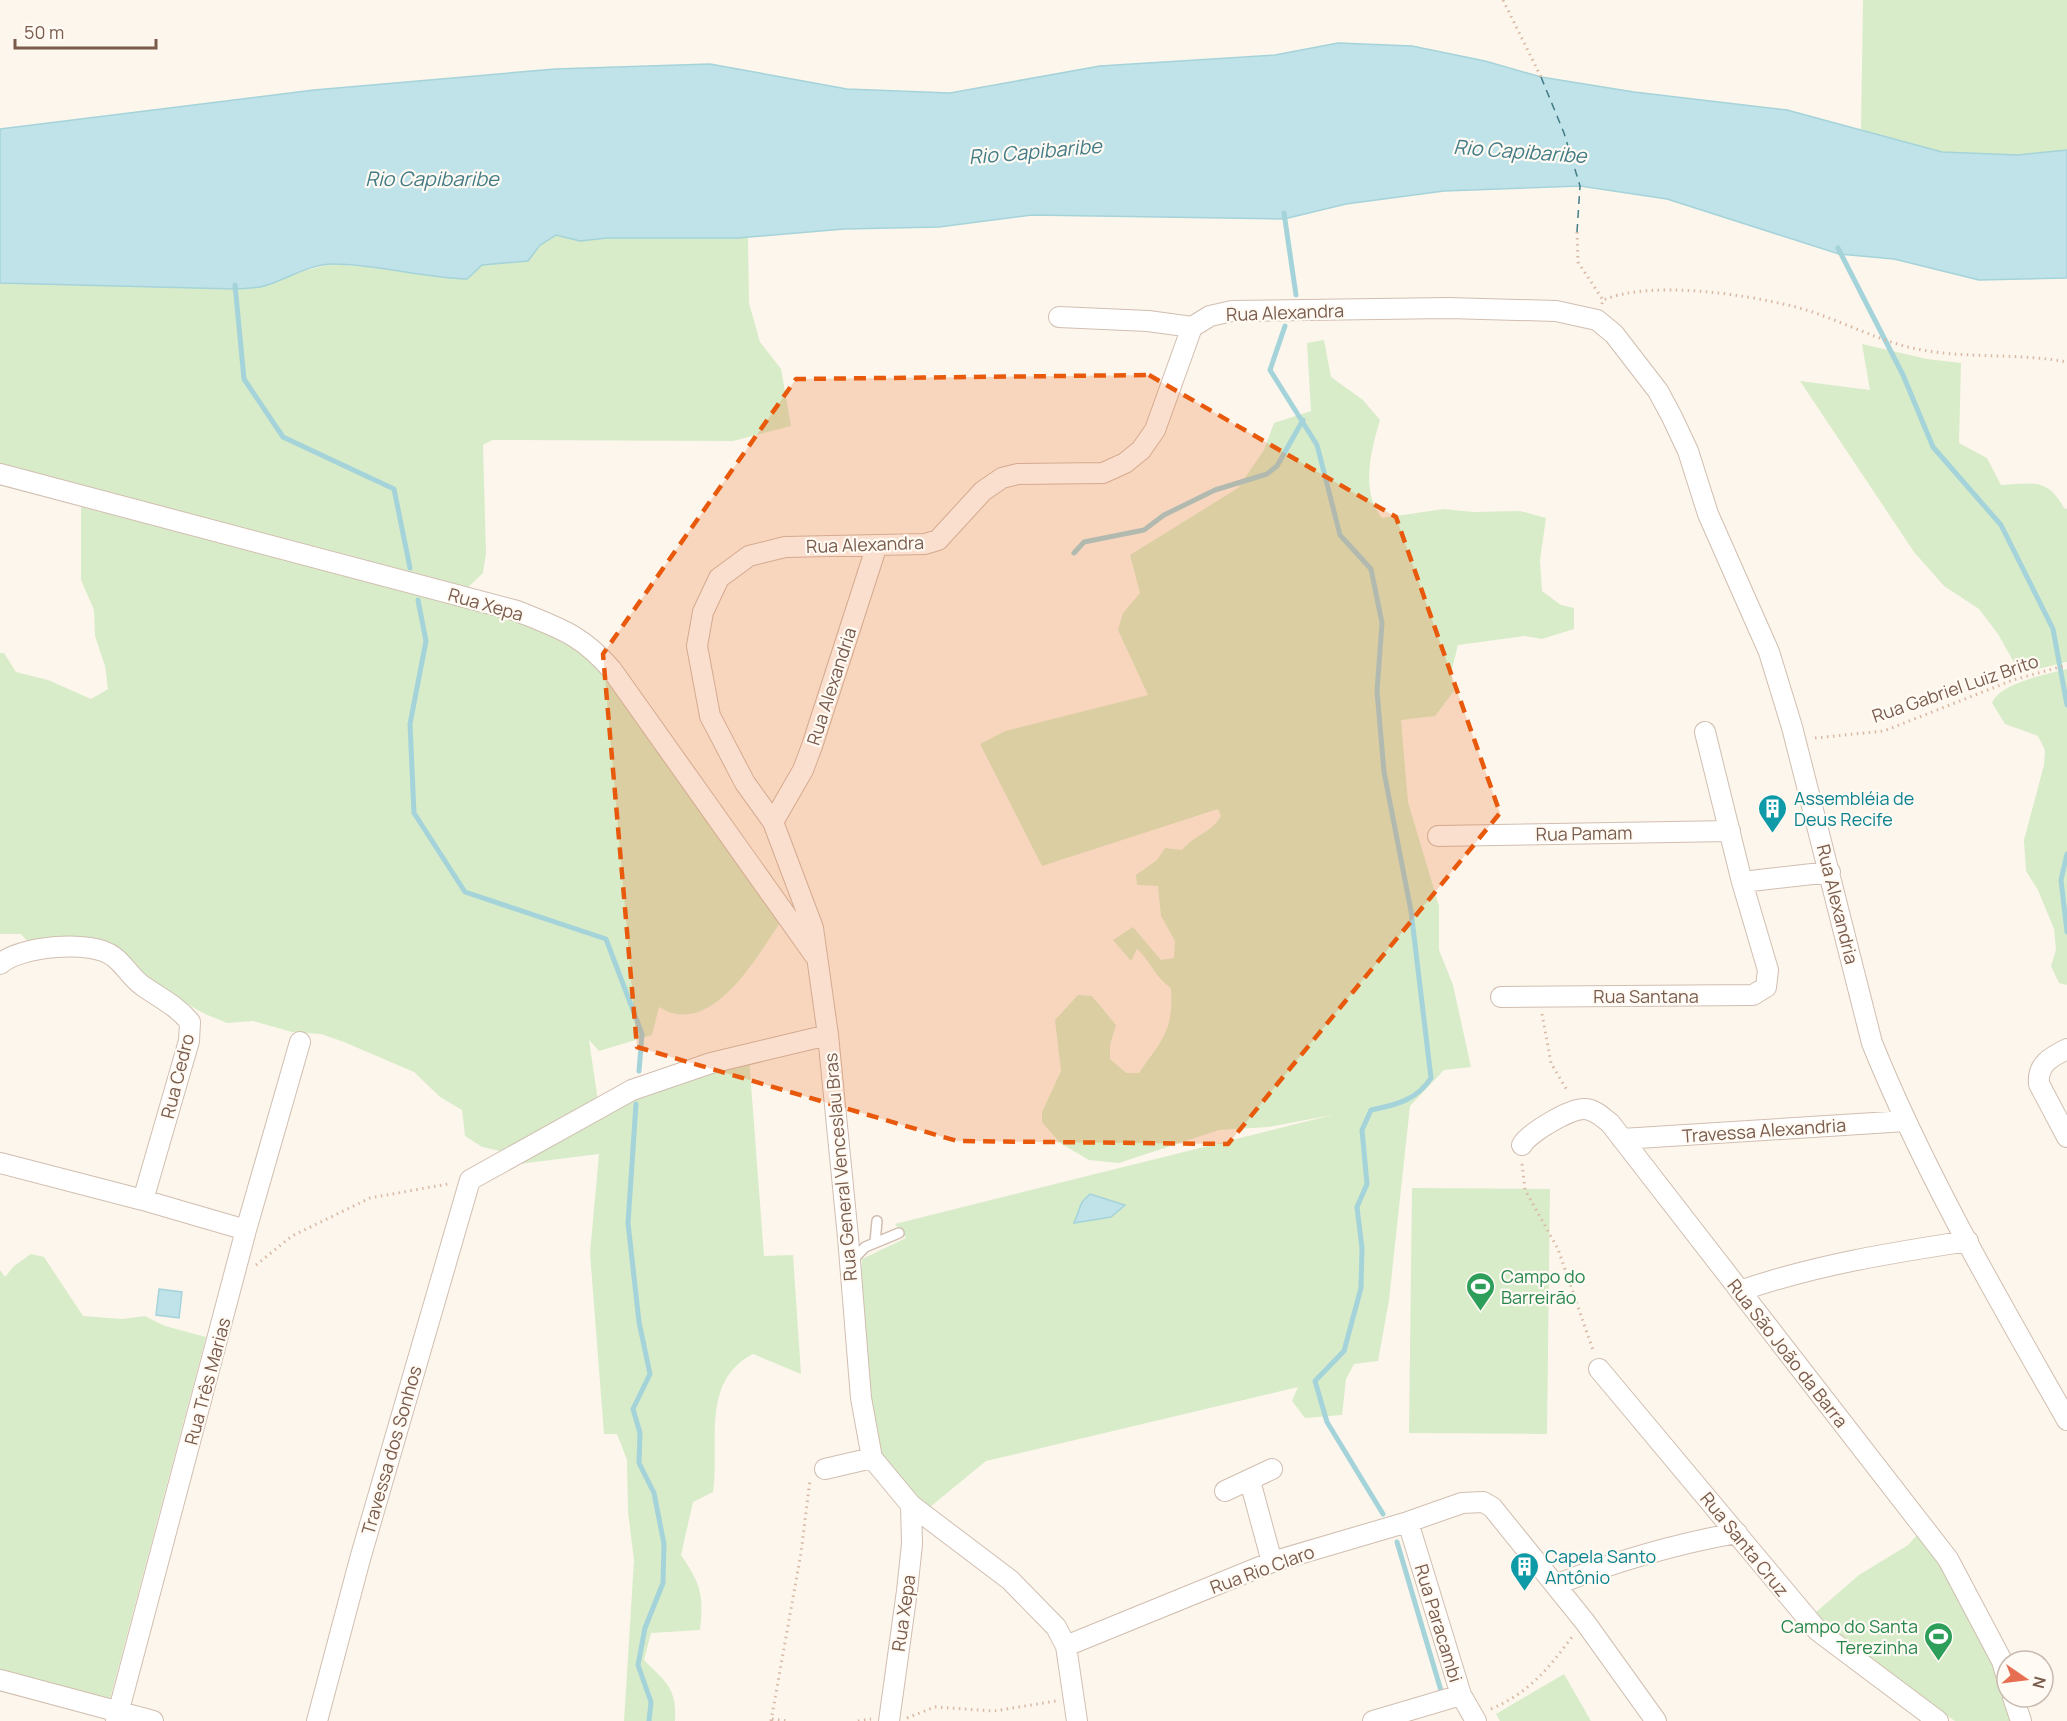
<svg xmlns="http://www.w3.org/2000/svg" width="2067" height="1721" font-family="Manrope,sans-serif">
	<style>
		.green { fill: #d8ecc9 }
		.water { fill: #bfe3e8; stroke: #a5d3da; stroke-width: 1.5 }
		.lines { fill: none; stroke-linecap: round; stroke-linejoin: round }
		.stream { stroke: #a5d3da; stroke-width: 5 }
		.ferry { stroke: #437c86; stroke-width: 1.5; stroke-dasharray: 8 6; stroke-linecap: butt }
		.lane-casing { stroke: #d1beb0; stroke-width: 12 }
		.street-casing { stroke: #d1beb0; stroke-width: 22 }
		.path { stroke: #d9b8a5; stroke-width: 3; stroke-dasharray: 1.5 4.5; stroke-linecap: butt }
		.lane { stroke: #fff; stroke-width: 9 }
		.street { stroke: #fff; stroke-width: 20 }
		.marked { fill: #e8590c; fill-opacity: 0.2; stroke: #e8590c; stroke-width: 4.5; stroke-dasharray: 12 8; stroke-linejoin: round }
		.labels { text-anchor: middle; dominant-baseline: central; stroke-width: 4.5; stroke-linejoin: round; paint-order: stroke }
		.street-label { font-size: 18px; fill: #7a5c4d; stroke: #fffaf3 }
		.culture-label { font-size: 18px; fill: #0d838f; stroke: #fffaf3; text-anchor: start }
		.leisure-label { font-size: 18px; fill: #27864d; stroke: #fffaf3; text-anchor: start }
		.water-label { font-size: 20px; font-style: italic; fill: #437c86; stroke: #fffaf3 }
	</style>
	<rect width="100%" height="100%" fill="#fdf6ec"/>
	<!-- green -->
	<path class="green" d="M 1863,0 L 2067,0 L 2067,150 L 2018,155 L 1942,152 L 1861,130 Z
		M 556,235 L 580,241 L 607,238 L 748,237 L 749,303 L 760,342 L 781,369 L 791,426 L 733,441 L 492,440 L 483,445 L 486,553 L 483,573 L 462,593 L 547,630 L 592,658 L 781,921 C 757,957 711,1040 659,1007 L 652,1035 L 599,1051 L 589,1040 L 598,1101 L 505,1152 L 482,1147 L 465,1136 L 462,1110 L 440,1097 L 414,1072 L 344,1042 L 321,1034 L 292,1032 L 253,1021 L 227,1023 L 205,1014 L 161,989 L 111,948 L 29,943 L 21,934 L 0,934 L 0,653 L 4,653 L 16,672 L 48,680 L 91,699 L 108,689 L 105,666 L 95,636 L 94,610 L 81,580 L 81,507 L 360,574 L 356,557 L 0,466 L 0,283 L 235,289 L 266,286 L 295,273 L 331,264 L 380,268 L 528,261 L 540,245 Z
		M 1324,340 L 1331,377 L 1363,400 L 1380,420 C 1371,451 1360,491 1382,518 L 1444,509 L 1473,512 L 1520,511 L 1546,518 L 1540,560 L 1542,591 L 1561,605 L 1574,608 L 1574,629 L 1542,639 L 1525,636 L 1458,645 L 1451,673 L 1454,691 L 1435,716 L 1401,720 L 1408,802 L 1439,906 L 1439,950 L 1453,985 L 1471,1067 L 1444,1070 L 1410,1106 L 1389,1300 L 1378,1361 L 1354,1364 L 1346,1379 L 1342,1415 L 1305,1418 L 1292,1401 L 1298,1387 L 986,1461 L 930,1507 L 905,1489 L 874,1446 L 860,1295 L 862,1259 L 906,1238 L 895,1224 L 1332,1115 L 1268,1127 L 1219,1130 L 1119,1163 L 1089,1160 L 1060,1143 L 1042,1122 L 1042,1112 L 1061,1071 L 1055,1020 L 1078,995 L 1092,996 L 1116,1025 L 1110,1045 L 1110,1059 L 1126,1073 L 1139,1073 C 1162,1040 1174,1030 1171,988 C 1154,976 1152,963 1137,949 L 1131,961 L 1113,940 L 1133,927 L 1161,960 L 1174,958 L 1175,941 L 1161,916 L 1158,886 L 1137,885 L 1136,875 L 1157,860 L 1165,848 L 1182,850 C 1197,833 1210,834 1221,816 L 1218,809 L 1042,866 L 980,744 L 1005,731 L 1148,695 L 1118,630 L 1123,613 L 1140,593 L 1130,555 L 1238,488 L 1264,450 L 1274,423 L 1311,411 L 1307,343 Z
		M 1862,344 L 1927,359 L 1961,363 L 1959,443 L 1987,458 L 2001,485 C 2032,483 2048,478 2064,508 L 2067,509 L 2067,662 L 2020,673 L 1998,634 L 1979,609 L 1944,586 L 1914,552 L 1800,381 L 1870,390 Z
		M 2067,669 L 2067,985 L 2059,983 L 2051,966 L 2056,950 L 2054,929 L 2038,890 L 2026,871 L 2024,840 L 2044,765 L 2045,750 L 2038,736 L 2005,724 L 1992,703 C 2000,683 2047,674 2067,669 Z
		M 749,1058 L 764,1256 L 793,1255 L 801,1374 L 753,1354 C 700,1381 720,1444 713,1492 L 693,1502 L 681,1555 C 701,1584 704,1596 700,1630 L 651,1633 L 644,1660 C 666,1682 677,1688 675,1721 L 624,1721 L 634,1560 L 628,1512 L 627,1460 L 617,1434 L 604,1434 L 590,1253 L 599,1154 L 511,1165 L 606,1110 L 666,1084 Z
		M 1412,1188 L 1550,1189 L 1547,1434 L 1409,1433 Z
		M 31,1254 L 44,1257 L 83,1316 L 122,1319 L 145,1316 L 165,1326 L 206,1337 L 110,1699 L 0,1670 L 0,1270 L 5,1277 L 14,1266 Z
		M 1917,1535 L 1944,1565 L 2002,1675 L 2013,1721 L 1955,1721 L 1841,1644 L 1815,1613 L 1859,1575 L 1908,1545 Z
		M 1564,1674 L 1591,1721 L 1500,1721 L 1496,1714 Z"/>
	<!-- water -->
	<path class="water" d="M 1338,43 L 1412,46 L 1485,61 L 1541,77 L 1634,92 L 1787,110 L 1942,152 L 2018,155 L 2067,150 L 2067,278 L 1979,280 L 1894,259 L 1839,254 L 1667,199 L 1580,186 L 1444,191 L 1346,204 L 1284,219 L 1032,215 L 939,227 L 844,229 L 738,238 L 607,238 L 580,241 L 556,235 L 540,245 L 528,261 L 482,265 L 467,279 C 422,278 378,264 333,264 C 310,264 289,278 267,285 C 258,289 245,288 235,289 L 0,283 L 0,129 L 314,90 L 555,69 L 710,64 L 847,89 L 950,93 L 1100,66 L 1275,55 Z
		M 1090,1194 L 1125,1205 L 1111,1217 L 1074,1223 L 1082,1202 Z
		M 159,1289 L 182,1292 L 179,1318 L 156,1315 Z"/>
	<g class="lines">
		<!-- stream -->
		<path class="stream" d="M 1284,213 L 1296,295
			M 1838,248 L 1903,375 L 1933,447 L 2001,525 L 2053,629 L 2067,705
			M 235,285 L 244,379 L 283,437 L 394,489 L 410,568
			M 1285,326 L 1270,370 L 1317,445 L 1340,535 L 1371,569 L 1382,623 L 1377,691 L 1384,772 L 1411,911 L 1431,1078 C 1417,1100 1396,1105 1371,1110 L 1362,1130 L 1367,1184 L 1357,1207 L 1362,1248 L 1361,1288 L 1344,1351 L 1315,1381 L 1327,1422 L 1383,1514
			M 1074,553 L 1084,542 L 1144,530 L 1164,515 L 1215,490 L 1267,474 L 1277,466 L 1303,420
			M 418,600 L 426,641 L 410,724 L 414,813 L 465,892 L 606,939 L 642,1034 L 639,1071
			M 2067,854 L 2061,880 L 2067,932
			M 636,1104 L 628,1223 L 639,1322 L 650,1374 L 633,1409 L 640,1433 L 639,1463 L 654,1493 L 664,1544 L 663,1583 L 645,1628 L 638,1665 L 651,1702 L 649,1721
			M 1397,1542 L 1442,1694"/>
		<!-- ferry -->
		<path class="ferry" d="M 1541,77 L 1564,133 L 1580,186 L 1577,232"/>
		<defs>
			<path id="lane" d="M 875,1242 L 877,1221
				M 853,1260 L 865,1247 L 899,1233"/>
			<path id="street" d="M 1059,317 L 1148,321 L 1192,327
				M 0,474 L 517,611 C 559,628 581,634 612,670 L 815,956
				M 773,822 L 803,770 L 812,746 L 877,545
				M 1438,836 L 1730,831
				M 1742,882 L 1830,872
				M 0,964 C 20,946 92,939 114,957 C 125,965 131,978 143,986 C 160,998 177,1006 190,1022 L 189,1041 L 143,1200
				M 1501,997 L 1753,995 L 1766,987 L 1768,970 L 1742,882 L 1705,732
				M 2067,1049 C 2051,1057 2037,1064 2039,1084 L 2067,1137
				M 1622,1139 L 1906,1121
				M 1522,1145 C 1529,1133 1570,1108 1585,1109 C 1596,1110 1602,1117 1610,1123 L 1948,1559 L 2002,1661 L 2007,1678
				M 0,1163 L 143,1200 L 246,1230
				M 1740,1291 C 1815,1265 1890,1253 1968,1241
				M 1599,1369 L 1818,1631 L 1938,1721
				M 825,1469 L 872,1458
				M 1250,1481 L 1272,1562
				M 1225,1491 L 1272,1469
				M 1408,1522 L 1461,1695 L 1476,1721
				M 1555,1585 C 1614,1562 1675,1544 1737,1533
				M 1066,1646 L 1272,1562 L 1408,1522 L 1462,1503 L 1483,1502 L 1492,1507 L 1585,1622 L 1656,1721
				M 0,1680 L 153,1721
				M 2013,1697 L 2021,1721
				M 116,1721 L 246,1230 L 300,1042
				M 317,1721 L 360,1559 L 470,1180 L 632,1090 L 711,1063 L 828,1035
				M 889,1721 L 907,1591 L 912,1544 L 911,1505
				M 1077,1721 L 1066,1646 L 1056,1627 L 1010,1580 L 911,1505 L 872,1458 L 861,1398 L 848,1237 L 828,1035 L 813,928 L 773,822 L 745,783 L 710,716 L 697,646 L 703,612 L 719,578 L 749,556 L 785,547 L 925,544 L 938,540 L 983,491 L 1002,478 L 1018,474 L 1103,473 L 1125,463 L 1141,450 L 1155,430 L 1192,327 L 1210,316 L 1232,311 L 1448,308 L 1556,311 L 1597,320 L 1614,334 L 1658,391 L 1672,417 L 1688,451 L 1708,514 L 1769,652 L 1792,727 L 1872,1043 C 1925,1174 1997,1297 2067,1420
				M 1373,1721 L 1461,1695"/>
		</defs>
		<!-- lane casing -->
		<use href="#lane" class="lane-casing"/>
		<!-- street casing -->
		<use href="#street" class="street-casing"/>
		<!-- path -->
		<path class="path" d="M 1503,0 L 1541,77
			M 1577,232 L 1578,262 L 1603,300
			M 1602,304 L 1603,300 C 1652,280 1742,294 1792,306 C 1832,316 1869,337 1908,347 C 1960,360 2015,352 2067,362
			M 1815,738 L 1884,731 L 2013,680 L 2067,665
			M 1542,1014 L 1551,1063 L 1568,1092
			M 1522,1164 L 1525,1190 L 1558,1249 L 1594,1353
			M 256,1265 L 292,1236 L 370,1198 L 448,1184
			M 1491,1709 C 1530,1692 1547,1670 1572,1637
			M 907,1718 L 935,1707 L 994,1711 L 1056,1701
			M 772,1719 L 788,1721
			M 771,1721 L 801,1553 L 810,1480
			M 858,1721 L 871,1719"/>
		<!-- lane -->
		<use href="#lane" class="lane"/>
		<!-- street -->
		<use href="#street" class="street"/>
	</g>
	<!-- marked area -->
	<path class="marked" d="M 1149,375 L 1396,517 L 1500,813 L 1228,1144 L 957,1141 L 637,1047 L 603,654 L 796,379 Z"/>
	<!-- icons -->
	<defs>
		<symbol id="building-pin" viewBox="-11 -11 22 30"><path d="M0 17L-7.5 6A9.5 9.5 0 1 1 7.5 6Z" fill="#0f9aa8" stroke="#fffaf3"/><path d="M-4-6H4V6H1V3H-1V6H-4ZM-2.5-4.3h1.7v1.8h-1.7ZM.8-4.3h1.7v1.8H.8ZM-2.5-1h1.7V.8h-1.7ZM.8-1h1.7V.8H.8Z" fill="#fff"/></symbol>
		<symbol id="stadium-pin" viewBox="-11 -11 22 30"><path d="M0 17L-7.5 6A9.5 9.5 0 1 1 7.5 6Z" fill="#2e9e5b" stroke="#fffaf3"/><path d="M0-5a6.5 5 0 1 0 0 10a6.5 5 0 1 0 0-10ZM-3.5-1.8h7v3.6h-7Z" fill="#fff"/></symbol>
	</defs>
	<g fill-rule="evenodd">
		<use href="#building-pin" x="1756" y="792" width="33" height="45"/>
		<use href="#stadium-pin" x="1464" y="1270" width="33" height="45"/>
		<use href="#building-pin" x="1508" y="1550" width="33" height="45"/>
		<use href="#stadium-pin" x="1922" y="1620" width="33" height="45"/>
	</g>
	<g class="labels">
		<!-- street labels -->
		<g class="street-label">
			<text transform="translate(1285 312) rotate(-2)">Rua Alexandra</text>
			<text transform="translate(865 544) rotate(-2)">Rua Alexandra</text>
			<text transform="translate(486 604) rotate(16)">Rua Xepa</text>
			<text transform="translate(831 686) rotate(-72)">Rua Alexandria</text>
			<text transform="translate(1955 688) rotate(-19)">Rua Gabriel Luiz Brito</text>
			<text transform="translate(1584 833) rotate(-1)">Rua Pamam</text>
			<text transform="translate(1838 904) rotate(76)">Rua Alexandria</text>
			<text x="1646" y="996">Rua Santana</text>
			<text transform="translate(177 1076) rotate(-76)">Rua Cedro</text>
			<text transform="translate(1764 1130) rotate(-4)">Travessa Alexandria</text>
			<text transform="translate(840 1167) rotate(-95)">Rua General Venceslau Bras</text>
			<text transform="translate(1788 1353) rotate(52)">Rua São João da Barra</text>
			<text transform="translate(207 1381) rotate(-75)">Rua Três Marias</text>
			<text transform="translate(391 1450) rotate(-74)">Travessa dos Sonhos</text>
			<text transform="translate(1745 1544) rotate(51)">Rua Santa Cruz</text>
			<text transform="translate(1262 1569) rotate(-20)">Rua Rio Claro</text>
			<text transform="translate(903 1613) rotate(-82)">Rua Xepa</text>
			<text transform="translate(1439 1623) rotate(73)">Rua Paracambi</text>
		</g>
		<!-- culture labels -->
		<g class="culture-label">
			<text x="1794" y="798">Assembléia de<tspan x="1794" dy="21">Deus Recife</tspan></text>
			<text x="1545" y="1556">Capela Santo<tspan x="1545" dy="21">Antônio</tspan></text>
		</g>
		<!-- leisure labels -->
		<g class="leisure-label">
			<text x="1501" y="1276">Campo do<tspan x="1501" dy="21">Barreirão</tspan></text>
			<text x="1918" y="1626" text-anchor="end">Campo do Santa<tspan x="1918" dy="21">Terezinha</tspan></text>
		</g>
		<!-- water labels -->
		<g class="water-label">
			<text transform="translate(1035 151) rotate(-5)">Rio Capibaribe</text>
			<text transform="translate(1520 151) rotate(4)">Rio Capibaribe</text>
			<text x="432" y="178">Rio Capibaribe</text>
		</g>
	</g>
	<!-- north arrow -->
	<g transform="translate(2025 1679) rotate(104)"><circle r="28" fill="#fffaf3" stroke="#cabbb1" stroke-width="1.5"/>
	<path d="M0-4.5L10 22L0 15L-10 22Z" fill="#e76f51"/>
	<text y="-9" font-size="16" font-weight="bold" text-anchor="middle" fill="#7a5c4d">N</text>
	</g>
	<!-- scale -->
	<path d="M15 39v9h141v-9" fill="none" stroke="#7a5c4d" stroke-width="3"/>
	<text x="24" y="39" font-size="18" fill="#7a5c4d" stroke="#fffaf3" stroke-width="4.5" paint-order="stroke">50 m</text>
</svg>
